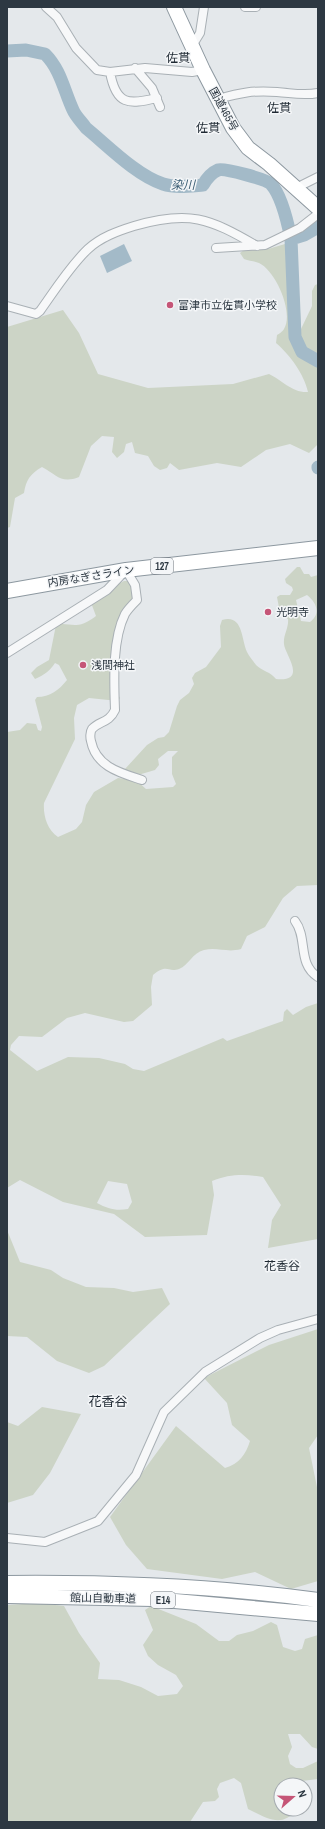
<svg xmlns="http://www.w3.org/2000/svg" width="325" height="1829" font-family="'Archivo Narrow','Noto Sans JP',sans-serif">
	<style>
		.green { fill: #ccd4c6; fill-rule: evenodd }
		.water { fill: #a3bac8 }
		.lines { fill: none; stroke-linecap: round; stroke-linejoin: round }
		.river { stroke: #a3bac8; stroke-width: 13 }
		.street-casing { stroke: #a9b0b5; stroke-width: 10 }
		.highway-casing { stroke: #8d98a0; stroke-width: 16 }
		.street { stroke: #f7f8f9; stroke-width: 8 }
		.highway { stroke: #fff; stroke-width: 14 }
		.poi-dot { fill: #c55577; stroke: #f4f6f8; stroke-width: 1.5 }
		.labels { text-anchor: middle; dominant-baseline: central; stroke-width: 3; stroke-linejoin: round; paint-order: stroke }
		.shield { fill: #f4f6f8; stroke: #697179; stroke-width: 1 }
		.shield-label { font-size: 10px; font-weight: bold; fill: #2d3842 }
		.street-label { font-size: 11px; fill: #2d3842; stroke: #f4f6f8 }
		.poi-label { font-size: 11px; fill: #2d3842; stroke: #f4f6f8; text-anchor: start }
		.neighbourhood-label { font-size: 12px; fill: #1f2933; stroke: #f4f6f8 }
		.water-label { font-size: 12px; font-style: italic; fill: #3a5d73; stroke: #f4f6f8 }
		.quarter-label { font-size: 13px; fill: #1f2933; stroke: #f4f6f8 }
	</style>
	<rect width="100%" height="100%" fill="#e4e8eb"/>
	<!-- green -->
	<path class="green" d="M 285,244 L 292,248 L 299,294 L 301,329 L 312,306 L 312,291 L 315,285 L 318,284 L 318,444 L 309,453 L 290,444 L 266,450 L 241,467 L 217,463 L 179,470 L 170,463 L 167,468 L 160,470 L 154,466 L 148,456 L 135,453 L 132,442 L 126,444 L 124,452 L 117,458 L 112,452 L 114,437 L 102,436 L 91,446 L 79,477 C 61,484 57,475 42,467 C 30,474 26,480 24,493 L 15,498 L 10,527 L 7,528 L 7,327 L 63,310 L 79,333 L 98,374 L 148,388 L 233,384 L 269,374 C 282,380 292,393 308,392 C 304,374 290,355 276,343 L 277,335 C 279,334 283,331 284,329 C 294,313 276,271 259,263 C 255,261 249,261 244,259 L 240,253 L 244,250 L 268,249 Z
		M 297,567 L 300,567 L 304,574 L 309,574 L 311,577 L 318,575 L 318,885 L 297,886 L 283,898 L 265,927 L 247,936 L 241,949 C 227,953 218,947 204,950 C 192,953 189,965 179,969 C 167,973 168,963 153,975 L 151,987 L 152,1005 L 133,1021 L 124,1022 L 85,1013 L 67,1018 L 42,1037 L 19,1036 L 11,1045 L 10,1050 L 37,1071 L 68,1057 L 99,1058 L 125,1064 L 133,1069 L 144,1071 L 223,1038 L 227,1041 L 283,1021 L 284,1012 L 287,1009 L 293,1015 L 306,1007 L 318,1003 L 318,1239 L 268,1248 L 272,1220 L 281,1205 L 263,1177 C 244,1174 230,1174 212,1181 L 214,1195 L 207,1235 L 145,1237 L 114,1214 L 63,1202 L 20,1180 L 7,1188 L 7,732 L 20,730 L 27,723 L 36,724 L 38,730 L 41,731 L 42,727 L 35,700 L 37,697 C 50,697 59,690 67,680 L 59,665 L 55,663 C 50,671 44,675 35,679 L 31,673 L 37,667 L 49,660 L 56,625 C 63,623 68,625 75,625 C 81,626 91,620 96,616 L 90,600 L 124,581 L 130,581 L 138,594 L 124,615 L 117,636 L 118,695 L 120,698 L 118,701 L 89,698 L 77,705 L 74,718 L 75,739 L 44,803 C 43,815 47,830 58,837 L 76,829 L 82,822 L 86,805 L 94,792 L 118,778 L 136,780 L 146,789 L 173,787 L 176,784 L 172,774 L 172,757 L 178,751 L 168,751 L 158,759 L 159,765 L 155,770 L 138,775 L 125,773 L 125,769 L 147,745 L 158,738 L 164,737 L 169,732 L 177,706 L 180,700 L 189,693 L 194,684 L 192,678 L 195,673 L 206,667 L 221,647 L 220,626 L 222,620 C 243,614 241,638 247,652 C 249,656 253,661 256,665 C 262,671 271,672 276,679 C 309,682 284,653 284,644 C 283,635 289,628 288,619 C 279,616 279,606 277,597 L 280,595 L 290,595 L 293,590 L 292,587 L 286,583 L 285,579 ZM 307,595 C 317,603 321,614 310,622 L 301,621 L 296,600 ZM 108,1181 L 127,1184 L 132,1202 L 128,1209 C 116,1211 108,1209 97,1203 Z
		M 7,1230 L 20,1262 L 51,1270 L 63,1278 L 86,1287 L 114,1288 L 133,1292 L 162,1288 L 170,1304 L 104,1366 L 89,1373 L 57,1361 L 27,1337 L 7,1336 Z
		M 318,1329 L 318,1435 L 309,1448 L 318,1492 L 318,1581 L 291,1589 L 255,1572 L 222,1579 L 147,1569 L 126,1545 L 110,1517 L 176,1426 L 225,1468 C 239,1464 246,1454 250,1441 L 232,1425 L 227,1403 L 204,1378 L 269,1345 Z
		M 42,1407 L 81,1414 L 50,1473 L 33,1495 L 7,1503 L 7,1422 L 18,1426 Z
		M 39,1603 L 64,1606 L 79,1633 L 100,1663 L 98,1679 L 119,1680 L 141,1687 L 158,1696 L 177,1694 L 183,1686 L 176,1675 L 158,1665 L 148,1656 L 143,1645 L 153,1630 L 145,1610 L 151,1606 L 196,1624 L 219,1641 L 229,1641 L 237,1635 L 253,1631 L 271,1622 L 277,1625 L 283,1647 L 295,1651 L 302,1649 L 305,1639 L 318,1635 L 318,1749 L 312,1747 L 300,1734 L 288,1734 L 292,1747 L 288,1756 L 290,1764 L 296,1768 L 303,1768 L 318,1761 L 318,1779 L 302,1781 L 299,1785 L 281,1785 L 281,1809 L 296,1809 C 283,1829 266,1818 248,1809 L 241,1783 L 234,1778 L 220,1783 L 217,1789 L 219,1797 L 215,1801 L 203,1802 L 190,1822 L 7,1822 L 7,1605 Z"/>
	<!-- water -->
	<path class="water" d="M 124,244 L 132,261 L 107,273 L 100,256 Z"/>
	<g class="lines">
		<!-- river -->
		<path class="river" d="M 7,51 L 26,50 L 45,54 C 61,70 64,91 73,110 C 76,117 82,122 86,128 C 108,146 136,175 163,184 C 175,188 190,186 203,185 C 207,178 211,173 218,170 C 224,168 266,179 271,184 C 282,196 288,224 291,239 L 295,337 L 302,352 L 318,361
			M 291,239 L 304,235 L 318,227
			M 318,467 L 318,468"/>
		<defs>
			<path id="street" d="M 46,7 L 57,17 L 76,48 L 97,70 L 110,72 L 145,68 L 192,72 L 203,70
				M 245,7 L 256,7
				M 192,46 L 200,33 L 204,7
				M 135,68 L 152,88 L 160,107
				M 110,72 C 116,105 128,105 157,98
				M 218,99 C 240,93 253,90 277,92 C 292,93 303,96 318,93
				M 296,188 L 318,177
				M 216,248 L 265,245 L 300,228 L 318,214
				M 7,306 L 36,314 L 40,311 C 55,290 70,266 88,249 C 101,237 118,231 134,226 C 189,210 209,218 257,246
				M 7,653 L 107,590 L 126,570 L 135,585 L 137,600 C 133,604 128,609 125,614 C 112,640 114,681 115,710 C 109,723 99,721 92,729 C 90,732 90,738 91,741 C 96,767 121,773 142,780
				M 295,921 C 308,938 297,964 318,977
				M 7,1538 L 45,1542 L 98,1521 L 136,1475 L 164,1412 L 205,1372 L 260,1338 L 278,1330 L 318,1319"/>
			<path id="highway" d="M 174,7 L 203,70 L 233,128 L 248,148 L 269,164 L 318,208
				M 7,591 L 126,570 L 318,548
				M 7,1583 C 110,1582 216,1586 318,1600
				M 7,1596 L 153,1599 L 318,1614"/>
		</defs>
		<!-- street casing -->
		<use href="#street" class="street-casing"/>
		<!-- highway casing -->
		<use href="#highway" class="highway-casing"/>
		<!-- street -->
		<use href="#street" class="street"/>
		<!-- highway -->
		<use href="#highway" class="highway"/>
	</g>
	<!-- markers -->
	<g class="poi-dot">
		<circle cx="170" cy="305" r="4"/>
		<circle cx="268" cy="612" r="4"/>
		<circle cx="83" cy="665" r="4"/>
	</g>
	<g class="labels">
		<!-- shield labels -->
		<g class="shield">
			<rect x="151" y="558" width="22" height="16" rx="3"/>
			<rect x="151" y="1592" width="24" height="16" rx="3"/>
		</g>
		<g class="shield-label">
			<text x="162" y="566">127</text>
			<text x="163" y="1600">E14</text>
		</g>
		<!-- street labels -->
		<g class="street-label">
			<text transform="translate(224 109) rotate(61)">国道465号</text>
			<text transform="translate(91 576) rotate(-9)">内房なぎさライン</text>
			<text transform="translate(103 1598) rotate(1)">館山自動車道</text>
		</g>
		<!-- poi labels -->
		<g class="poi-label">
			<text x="178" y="305">富津市立佐貫小学校</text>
			<text x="276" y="612">光明寺</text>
			<text x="91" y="665">浅間神社</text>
		</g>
		<!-- neighbourhood labels -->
		<g class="neighbourhood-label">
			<text x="178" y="58">佐貫</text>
			<text x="279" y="108">佐貫</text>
			<text x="208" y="128">佐貫</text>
			<text x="282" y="1266">花香谷</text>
		</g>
		<!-- water labels -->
		<g class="water-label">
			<text x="183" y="185">染川</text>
		</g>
		<!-- quarter labels -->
		<g class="quarter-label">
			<text x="108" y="1401">花香谷</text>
		</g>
	</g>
	<!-- border -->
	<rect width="325" height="1829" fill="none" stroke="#2d3842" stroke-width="16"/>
	<!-- north arrow -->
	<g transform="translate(293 1797) rotate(70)"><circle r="19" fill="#f4f6f8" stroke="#a4aaaf"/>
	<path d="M0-3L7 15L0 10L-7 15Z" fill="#c55577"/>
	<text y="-6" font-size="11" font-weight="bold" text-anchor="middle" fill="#2d3842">N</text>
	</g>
</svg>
